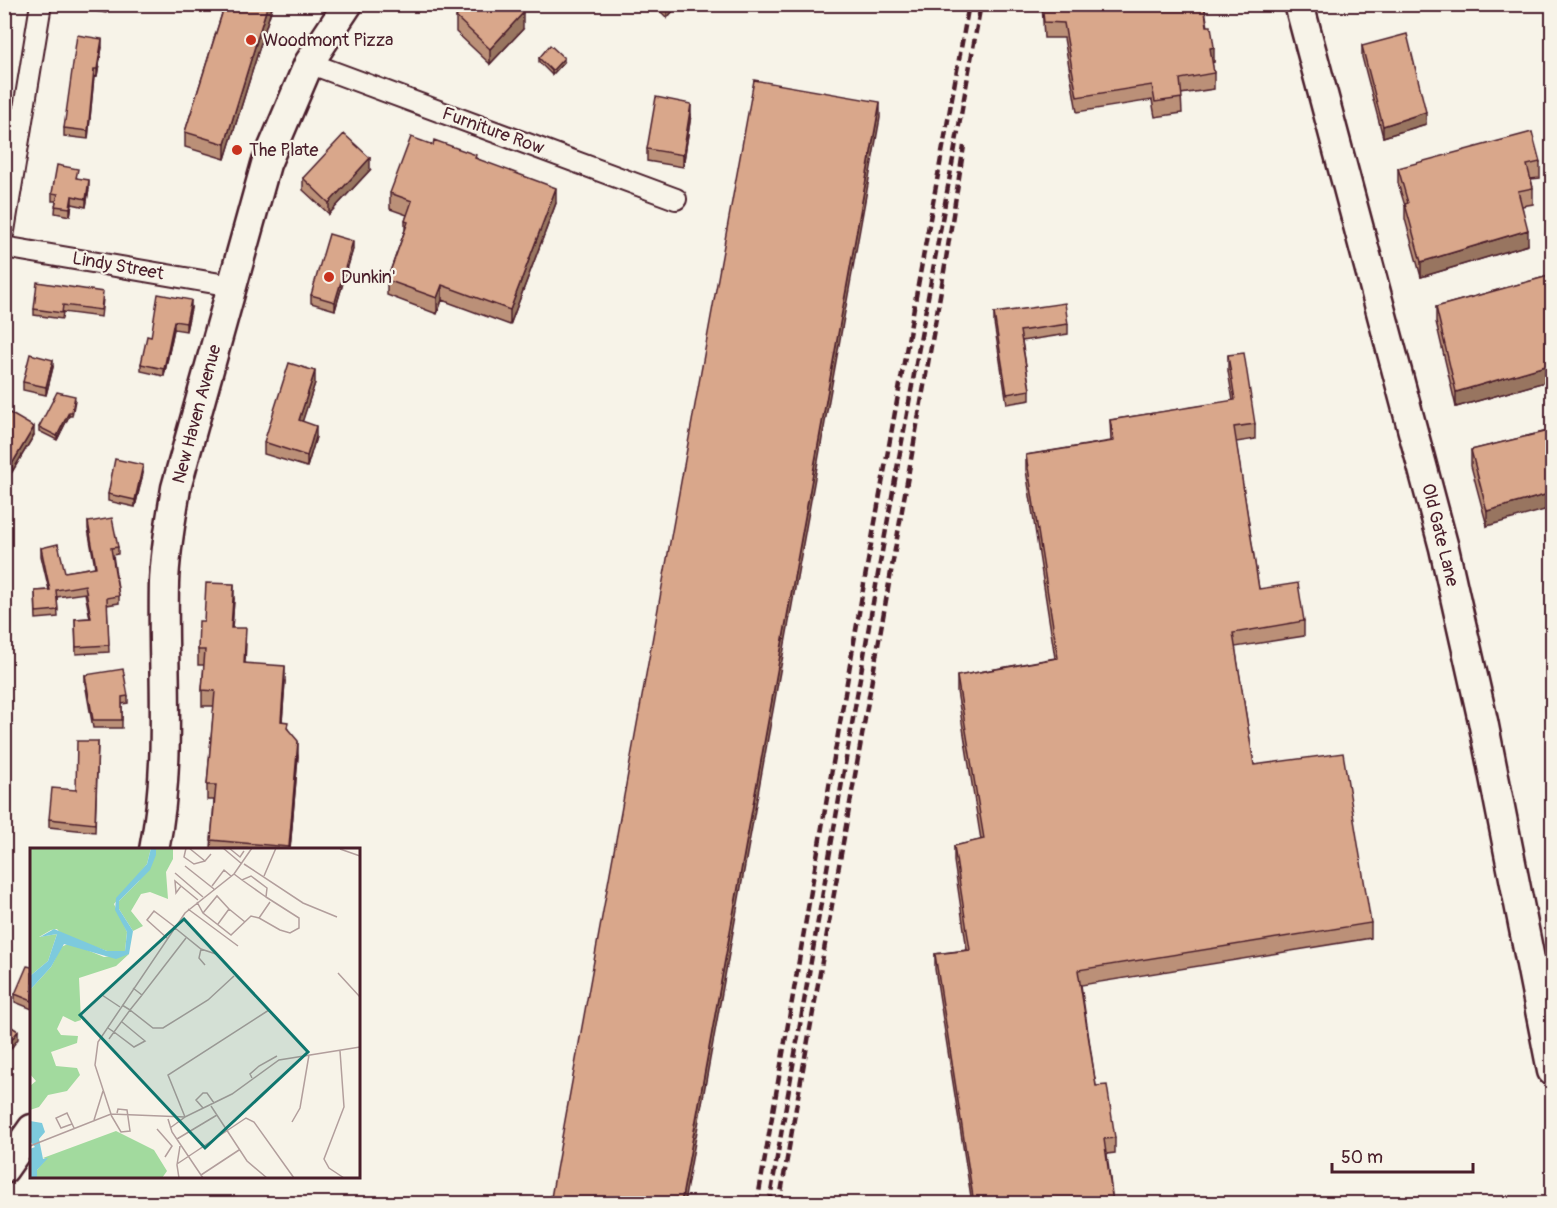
<svg xmlns="http://www.w3.org/2000/svg" width="1557" height="1208" font-family="Pangolin,sans-serif">
	<style>
		.lines { fill: none; stroke-linecap: round; stroke-linejoin: round }
		.minor-casing { stroke: #4a1f2b; stroke-width: 24 }
		.secondary-casing { stroke: #4a1f2b; stroke-width: 33 }
		.minor { stroke: #f7f3e8; stroke-width: 20 }
		.secondary { stroke: #f7f3e8; stroke-width: 28 }
		.rail { stroke: #4a1f2b; stroke-width: 4.5; stroke-dasharray: 9 4.5; stroke-linecap: butt }
		.wall { fill: #bb9078; stroke: #4a1f2b; stroke-width: 1.5 }
		.shaded-wall { fill: #987561; stroke: #4a1f2b; stroke-width: 1.5 }
		.building { fill: #d9a78b; stroke: #4a1f2b; stroke-width: 1.5 }
		.poi-dot { fill: #c8321e; stroke: #f7f3e8; stroke-width: 2 }
		.labels { text-anchor: middle; dominant-baseline: central; stroke-width: 4.5; stroke-linejoin: round; paint-order: stroke }
		.poi-label { font-size: 18px; fill: #4a1f2b; stroke: #f7f3e8; text-anchor: start }
		.street-label { font-size: 18px; fill: #4a1f2b; stroke: #f7f3e8 }
		.inset-road { fill: none; stroke: #b29e9c; stroke-width: 1.5 }
		.view { fill: #0f766e; fill-opacity: 0.15; stroke: #0f766e; stroke-width: 3 }
		.inset-edge { fill: none; stroke: #4a1f2b; stroke-width: 3 }
	</style>
	<rect width="100%" height="100%" fill="#f7f3e8"/>
	<filter id="ink" filterUnits="userSpaceOnUse"><feTurbulence type="fractalNoise" baseFrequency=".0167" numOctaves="2"/><feDisplacementMap in="SourceGraphic" scale="12" xChannelSelector="R" yChannelSelector="G"/><feConvolveMatrix kernelMatrix="1 2 1 2 8 2 1 2 1" color-interpolation-filters="sRGB"/></filter>
	<g filter="url(#ink)">
		<g class="lines">
			<defs>
				<path id="minor" d="M 309,63 L 676,199
					M 4,231 L 41,4
					M 4,247 L 232,286"/>
				<path id="secondary" d="M 1299,4 L 1444,548 L 1483,721 L 1552,1071
					M 154,850 C 172,761 162,673 164,583 C 165,551 171,520 176,488 L 266,164 L 309,63 L 348,4
					M 4,1169 L 32,1129"/>
			</defs>
			<!-- minor casing -->
			<use href="#minor" class="minor-casing"/>
			<!-- secondary casing -->
			<use href="#secondary" class="secondary-casing"/>
			<!-- minor -->
			<use href="#minor" class="minor"/>
			<!-- secondary -->
			<use href="#secondary" class="secondary"/>
			<!-- rail -->
			<path class="rail" d="M 757,1204 L 866,572 L 969,4
				M 769,1204 L 878,574 L 981,4
				M 779,1204 L 941,290 L 964,146"/>
		</g>
		<!-- wall -->
		<path class="wall" d="M 83,4 L 108,4 L 106,13 L 83,9 Z
			M 225,4 L 273,4 L 225,159 L 185,147 L 185,132 Z
			M 653,4 L 679,4 L 667,18 Z
			M 1042,4 L 1204,4 L 1214,62 L 1212,63 L 1214,73 L 1214,89 L 1181,94 L 1182,113 L 1155,117 L 1152,100 L 1077,112 L 1064,38 L 1044,38 Z
			M 456,17 L 523,29 L 490,64 L 456,32 Z
			M 1362,46 L 1426,124 L 1383,137 L 1362,57 Z
			M 102,47 L 97,77 L 94,76 L 88,139 L 64,136 L 64,128 Z
			M 539,58 L 564,62 L 552,75 L 539,62 Z
			M 691,115 L 683,167 L 647,161 L 647,149 Z
			M 433,145 L 476,158 L 556,203 L 510,325 L 442,300 L 437,314 L 387,295 L 387,280 L 405,230 L 405,221 L 407,215 L 390,209 L 390,193 Z
			M 1540,162 L 1540,178 L 1531,179 L 1533,188 L 1533,204 L 1522,206 L 1528,245 L 1421,277 L 1405,219 L 1405,206 L 1398,183 L 1398,168 Z
			M 370,170 L 329,214 L 303,190 L 303,178 Z
			M 77,178 L 89,188 L 86,207 L 72,204 L 70,216 L 55,213 L 56,201 L 52,201 L 52,193 Z
			M 353,249 L 335,310 L 311,303 L 311,295 Z
			M 1552,275 L 1552,380 L 1456,407 L 1436,322 L 1436,307 Z
			M 103,299 L 101,317 L 63,312 L 62,319 L 34,315 L 34,309 Z
			M 191,308 L 186,331 L 174,329 L 164,376 L 141,371 L 141,364 L 151,337 Z
			M 994,313 L 1068,324 L 1068,334 L 1022,341 L 1030,390 L 1030,400 L 1007,404 L 994,323 Z
			M 1228,355 L 1255,424 L 1255,439 L 1236,442 L 1259,589 L 1304,621 L 1304,636 L 1235,647 L 1254,765 L 1371,923 L 1371,938 L 1081,985 L 1096,1086 L 1115,1138 L 1115,1153 L 1107,1154 L 1113,1203 L 972,1203 L 935,969 L 935,954 L 967,950 L 954,861 L 954,846 L 981,840 L 957,691 L 957,676 L 1055,658 L 1026,470 L 1026,455 L 1111,441 L 1110,420 L 1233,401 L 1228,371 Z
			M 53,367 L 46,395 L 23,390 L 23,382 Z
			M 315,383 L 302,421 L 316,437 L 307,467 L 264,454 L 264,442 Z
			M 75,400 L 72,416 L 69,416 L 57,440 L 39,431 L 39,427 Z
			M 4,417 L 34,435 L 12,472 L 4,467 Z
			M 1552,430 L 1487,526 L 1471,466 L 1471,450 Z
			M 143,473 L 135,507 L 108,501 L 108,494 Z
			M 88,522 L 118,547 L 118,554 L 113,555 L 119,596 L 119,603 L 107,605 L 109,652 L 76,654 L 75,619 L 90,618 L 85,593 L 57,597 L 58,617 L 36,619 L 35,591 L 49,590 L 41,556 L 41,548 L 65,572 L 95,567 L 88,529 Z
			M 234,599 L 232,628 L 246,644 L 245,663 L 285,681 L 282,721 L 288,729 L 298,756 L 290,849 L 211,849 L 214,800 L 207,800 L 207,785 L 214,706 L 202,706 L 202,690 L 204,665 L 198,665 L 198,650 L 204,621 Z
			M 85,675 L 128,696 L 128,703 L 122,704 L 122,728 L 93,728 L 85,683 Z
			M 98,741 L 95,832 L 49,827 L 49,819 L 76,790 Z
			M 32,967 L 32,1009 L 15,1002 L 15,994 Z"/>
		<!-- shaded-wall -->
		<path class="shaded-wall" d="M 268,4 L 273,4 L 225,159 L 225,144 Z
			M 667,4 L 679,4 L 667,18 Z
			M 523,13 L 523,29 L 490,64 L 490,49 Z
			M 102,39 L 102,47 L 97,77 L 97,69 Z
			M 1214,47 L 1214,62 L 1210,63 L 1210,48 Z
			M 564,58 L 564,62 L 552,75 L 552,71 Z
			M 94,69 L 94,76 L 88,139 L 88,131 Z
			M 880,102 L 880,118 L 684,1203 L 681,1203 Z
			M 691,104 L 691,115 L 683,167 L 683,155 Z
			M 1426,112 L 1426,124 L 1383,137 L 1383,126 Z
			M 370,158 L 370,170 L 329,214 L 329,203 Z
			M 89,180 L 89,188 L 86,207 L 86,199 Z
			M 556,188 L 556,203 L 510,325 L 510,310 Z
			M 72,196 L 72,204 L 70,216 L 70,208 Z
			M 1528,230 L 1528,245 L 1421,277 L 1421,262 Z
			M 353,241 L 353,249 L 335,310 L 335,302 Z
			M 442,285 L 442,300 L 437,314 L 437,298 Z
			M 191,300 L 191,308 L 186,331 L 186,323 Z
			M 174,321 L 174,329 L 164,376 L 164,369 Z
			M 53,360 L 53,367 L 46,395 L 46,387 Z
			M 1552,364 L 1552,380 L 1456,407 L 1456,392 Z
			M 315,371 L 315,383 L 299,432 L 299,420 Z
			M 69,412 L 69,416 L 57,440 L 57,436 Z
			M 316,426 L 316,437 L 307,467 L 307,456 Z
			M 34,427 L 34,435 L 12,472 L 12,464 Z
			M 143,465 L 143,473 L 135,507 L 135,500 Z
			M 1552,493 L 1552,508 L 1487,526 L 1487,511 Z
			M 234,584 L 234,599 L 231,643 L 231,628 Z
			M 285,666 L 285,681 L 281,736 L 281,721 Z
			M 298,741 L 298,756 L 290,849 L 289,849 Z
			M 18,1031 L 18,1039 L 4,1058 L 4,1050 Z"/>
		<!-- building -->
		<path class="building" d="M 225,4 L 268,4 L 225,144 L 185,132 Z
			M 467,4 L 513,4 L 523,13 L 490,49 L 456,17 Z
			M 1042,4 L 1204,4 L 1207,26 L 1211,26 L 1214,47 L 1210,48 L 1214,73 L 1180,79 L 1182,98 L 1155,102 L 1152,85 L 1077,97 L 1064,23 L 1044,22 Z
			M 1407,34 L 1426,112 L 1383,126 L 1362,46 Z
			M 77,35 L 102,39 L 97,69 L 94,69 L 88,131 L 64,128 Z
			M 550,45 L 564,58 L 552,71 L 539,58 Z
			M 754,80 L 880,102 L 681,1203 L 550,1203 Z
			M 656,97 L 691,104 L 683,155 L 647,149 Z
			M 1532,132 L 1540,162 L 1527,165 L 1533,188 L 1518,191 L 1528,230 L 1421,262 L 1405,204 L 1408,203 L 1398,168 Z
			M 344,134 L 370,158 L 329,203 L 303,178 Z
			M 411,137 L 433,145 L 434,140 L 476,155 L 475,158 L 556,188 L 510,310 L 442,285 L 437,298 L 387,280 L 408,222 L 405,221 L 412,201 L 390,193 Z
			M 57,165 L 78,169 L 76,178 L 89,180 L 86,199 L 72,196 L 70,208 L 55,206 L 58,194 L 52,193 Z
			M 329,234 L 353,241 L 335,302 L 311,295 Z
			M 1552,275 L 1552,364 L 1456,392 L 1436,307 Z
			M 37,282 L 103,292 L 101,310 L 63,305 L 62,313 L 34,309 Z
			M 158,294 L 191,300 L 186,323 L 174,321 L 164,369 L 141,364 L 147,336 L 151,337 Z
			M 1065,303 L 1068,324 L 1020,331 L 1030,390 L 1007,394 L 994,313 Z
			M 1244,353 L 1255,424 L 1234,427 L 1259,589 L 1298,583 L 1304,621 L 1233,633 L 1254,765 L 1343,753 L 1371,923 L 1078,970 L 1096,1086 L 1107,1085 L 1115,1138 L 1104,1139 L 1113,1203 L 974,1203 L 935,954 L 970,950 L 954,846 L 984,839 L 957,676 L 1058,658 L 1026,455 L 1114,441 L 1110,420 L 1235,400 L 1228,355 Z
			M 30,354 L 53,360 L 46,387 L 23,382 Z
			M 289,363 L 315,371 L 299,420 L 316,426 L 307,456 L 264,442 Z
			M 57,392 L 75,396 L 72,412 L 69,412 L 57,436 L 39,427 Z
			M 8,412 L 34,427 L 12,464 L 4,460 L 4,417 Z
			M 1552,430 L 1552,493 L 1487,511 L 1471,450 Z
			M 115,459 L 143,465 L 135,500 L 108,494 Z
			M 112,518 L 118,547 L 111,548 L 119,596 L 107,598 L 109,645 L 76,647 L 75,619 L 91,618 L 85,585 L 56,590 L 58,610 L 36,612 L 35,591 L 50,590 L 41,548 L 58,544 L 65,572 L 96,567 L 88,522 Z
			M 206,583 L 234,584 L 231,628 L 246,628 L 244,663 L 285,666 L 281,721 L 288,722 L 287,728 L 298,741 L 289,847 L 211,840 L 216,785 L 207,785 L 215,691 L 202,690 L 205,650 L 198,650 L 199,621 L 204,621 Z
			M 123,669 L 128,696 L 122,697 L 122,720 L 93,720 L 85,675 Z
			M 77,741 L 98,741 L 95,824 L 49,819 L 52,788 L 76,790 Z
			M 27,966 L 32,967 L 32,1001 L 15,994 Z
			M 4,1022 L 18,1031 L 4,1050 Z"/>
	</g>
	<!-- markers -->
	<g class="poi-dot">
		<circle cx="251" cy="40" r="6"/>
		<circle cx="237" cy="150" r="6"/>
		<circle cx="329" cy="277" r="6"/>
	</g>
	<g class="labels">
		<!-- poi labels -->
		<g class="poi-label">
			<text x="263" y="40">Woodmont Pizza</text>
			<text x="249" y="150">The Plate</text>
			<text x="341" y="277">Dunkin'</text>
		</g>
		<!-- street labels -->
		<g class="street-label">
			<text transform="translate(493 131) rotate(20)">Furniture Row</text>
			<text transform="translate(118 266) rotate(10)">Lindy Street</text>
			<text transform="translate(197 414) rotate(-75)">New Haven Avenue</text>
			<text transform="translate(1440 535) rotate(76)">Old Gate Lane</text>
		</g>
	</g>
	<!-- overview -->
	<g transform="translate(30 848)">
		<rect width="330" height="330" fill="#f7f3e8"/>
		<path d="M 0,0 L 121,0 L 117,16 L 84,56 L 97,84 L 95,103 L 77,103 L 32,87 L 27,81 L 21,82 L 9,89 L 27,86 L 18,113 L 0,128 ZM 126,0 L 143,0 L 143,11 L 136,24 L 138,51 L 120,44 L 111,46 L 101,63 L 113,78 L 103,83 L 89,61 L 89,53 L 109,33 ZM 40,95 L 74,109 L 99,106 L 86,118 L 49,130 L 51,172 L 45,174 L 33,168 L 27,181 L 31,187 L 48,188 L 47,195 L 21,204 L 26,218 L 47,220 L 50,227 L 37,243 L 18,247 L 9,259 L 0,262 L 0,238 L 6,233 L 0,226 L 0,142 L 21,119 L 31,99 ZM 86,283 L 124,302 L 137,323 L 132,330 L 7,330 L 7,322 L 16,311 L 13,310 Z" fill="#a2da9e"/>
		<path d="M 121,0 L 126,0 L 126,7 L 120,22 L 89,53 L 89,61 L 103,83 L 99,106 L 86,111 L 34,96 L 21,119 L 0,142 L 0,128 L 18,113 L 27,86 L 10,89 L 24,81 L 77,103 L 95,103 L 97,84 L 85,62 L 86,50 L 117,16 ZM 0,273 L 12,275 L 15,284 L 9,291 L 13,311 L 18,310 L 7,322 L 7,330 L 0,330 L 0,301 L 5,299 L 0,293 Z" fill="#7dcadd"/>
		<path class="inset-road" d="M 156,0 L 154,9 L 164,16 L 175,13M 159,0 L 175,13 L 181,6M 193,0 L 212,16M 199,0 L 210,9 L 214,3M 310,1 L 330,8M 214,16 L 273,55 L 307,69M 155,18 L 184,41M 145,25 L 173,49M 204,26 L 212,32 L 221,28 L 237,40 L 236,49 L 269,70 L 269,80 L 260,85 L 250,82 L 229,70 L 240,54M 234,28 L 246,0M 212,32 L 236,49M 151,38 L 145,33 L 146,45 L 151,38 L 168,52M 182,38 L 194,22 L 201,28M 167,54 L 173,65 L 201,87 L 221,68 L 229,70M 158,61 L 208,98M 199,61 L 215,74M 173,65 L 187,48 L 199,61 L 188,76M 145,80 L 171,101 L 186,106M 137,90 L 117,72 L 124,63 L 145,79M 171,101 L 169,110 L 175,117M 308,125 L 330,149M 103,140 L 112,147 L 156,90M 72,147 L 90,159M 92,157 L 100,162 L 112,147M 78,180 L 84,184 L 100,162 L 123,180 L 133,180 L 178,152 L 204,128M 79,191 L 84,184 L 104,199 L 115,193 L 92,174M 310,203 L 314,259 L 294,311 L 299,320 L 314,330M 222,230 L 220,226 L 229,218 L 247,208M 181,258 L 217,313 L 237,330M 173,260 L 166,252 L 173,245 L 177,245 L 184,255M 81,266 L 65,217 L 68,194 L 155,65 L 204,26 L 222,0M 81,267 L 91,284 L 100,283 L 97,262 L 88,261 L 87,265M 138,271 L 142,284 L 173,330M 64,272 L 73,243M 262,274 L 270,260 L 279,207M 42,276 L 31,280 L 26,270 L 37,265 L 44,280M 140,280 L 155,269 L 138,227 L 239,162M 127,281 L 142,298 L 135,309M 147,291 L 187,267M 0,298 L 81,266 L 155,269 L 202,246 L 249,212 L 330,199M 147,316 L 216,270 L 224,274 L 264,330M 171,327 L 209,302M 149,330 L 147,317 L 150,298"/>
		<path class="view" d="M 154,71 L 278,204 L 175,300 L 50,167 Z"/>
		<rect width="330" height="330" class="inset-edge"/>
	</g>
	<!-- margin -->
	<rect width="1557" height="1208" fill="none" stroke="#f7f3e8" stroke-width="24"/>
	<rect x="12" y="12" width="1533" height="1184" fill="none" stroke="#4a1f2b" stroke-width="2" filter="url(#ink)"/>
	<!-- scale -->
	<path d="M1332 1163v9h141v-9" fill="none" stroke="#4a1f2b" stroke-width="3"/>
	<text x="1341" y="1163" font-size="18" fill="#4a1f2b" stroke="#f7f3e8" stroke-width="4.5" paint-order="stroke">50 m</text>
</svg>
